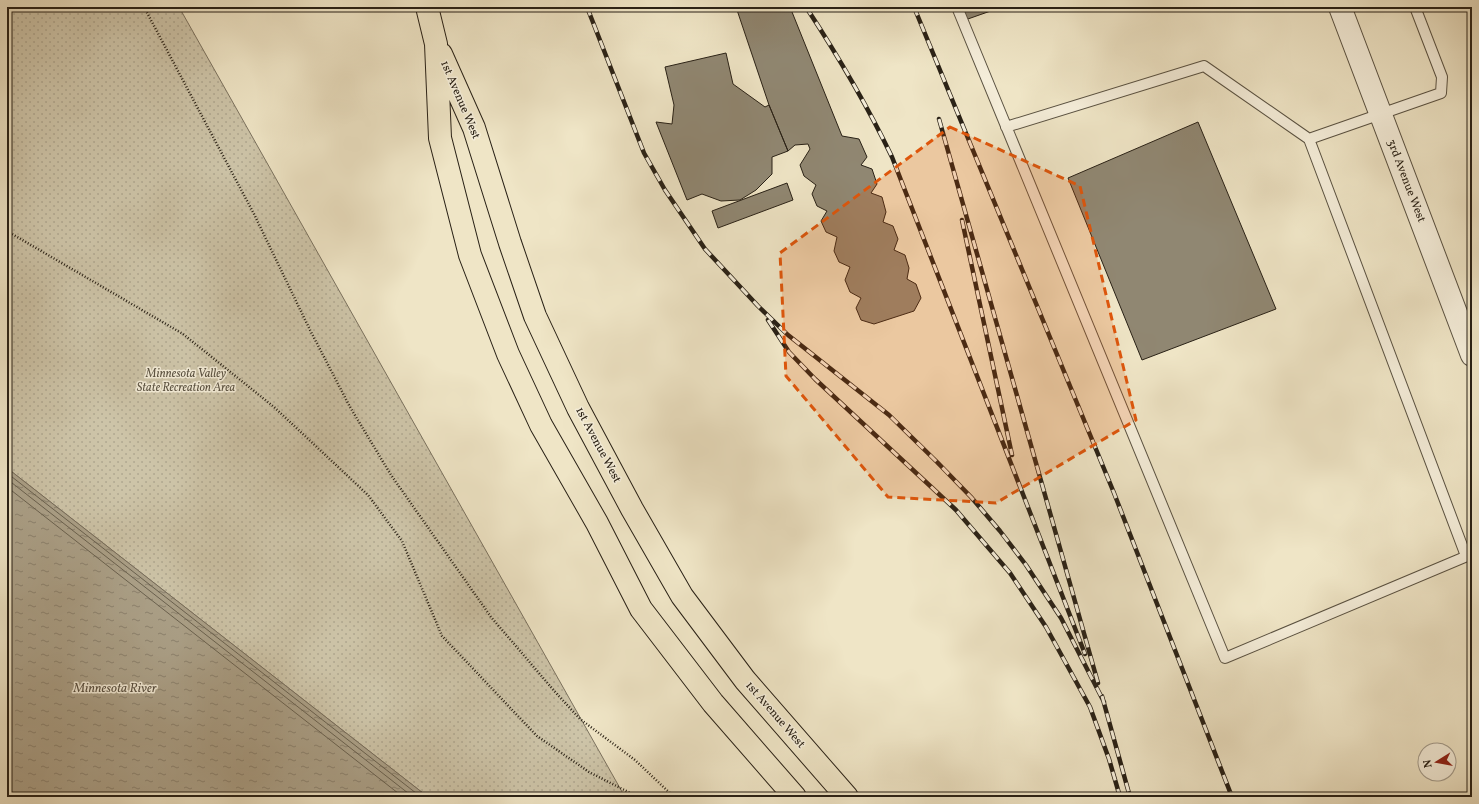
<svg xmlns="http://www.w3.org/2000/svg" width="1479" height="804" font-family="Vollkorn,serif">
	<style>
		.park { fill: url(#park-dots); stroke: #7b725f }
		.water { fill: url(#water-ripples); stroke: #786e5c }
		.lines { fill: none; stroke-linecap: round; stroke-linejoin: round }
		.shore { stroke: #6a6250; stroke-width: 1 }
		.building { fill: #908772; stroke: #292116 }
		.service-casing { stroke: #5a5242; stroke-width: 12 }
		.tertiary-casing { stroke: #5a5242; stroke-width: 24 }
		.primary-casing { stroke: #292116; stroke-width: 24 }
		.path { stroke: #292116; stroke-width: 2.5; stroke-dasharray: 1 2; stroke-linecap: butt }
		.service { stroke: #f5eeda; stroke-width: 10 }
		.tertiary { stroke: #f5eeda; stroke-width: 22 }
		.primary { stroke: #efe5c6; stroke-width: 22 }
		.rail-casing { stroke: #292116; stroke-width: 4.5 }
		.rail { stroke: #f5eeda; stroke-width: 3; stroke-dasharray: 9; stroke-linecap: butt }
		.marked { fill: #de560c; fill-opacity: 0.2; stroke: #de560c; stroke-width: 3; stroke-dasharray: 8 5; stroke-linejoin: round }
		.labels { text-anchor: middle; dominant-baseline: central; stroke-width: 3; stroke-linejoin: round; paint-order: stroke }
		.street-label { font-size: 12px; fill: #292116; stroke: #f5eeda }
		.park-label { font-size: 12px; font-style: italic; fill: #5a5242; stroke: #f5eeda }
		.water-label { font-size: 13px; font-style: italic; fill: #574e3f; stroke: #f5eeda }
	</style>
	<defs>
		<pattern id="park-dots" width="8" height="8" patternUnits="userSpaceOnUse"><rect width="8" height="8" fill="#cdc4a8"/><path d="M2 2h.1M6 6h.1" fill="none" stroke="#b0a890" stroke-width="1.8" stroke-linecap="round"/></pattern>
		<pattern id="water-ripples" width="26" height="14" patternUnits="userSpaceOnUse"><rect width="26" height="14" fill="#aca28a"/><path d="M2 4q2-2 4 0t4 0M15 11q2-2 4 0t4 0" fill="none" stroke="#8c8470"/></pattern>
	</defs>
	<rect width="100%" height="100%" fill="#efe5c6"/>
	<filter id="stains"><feTurbulence type="fractalNoise" baseFrequency=".005" numOctaves="4"/><feColorMatrix values="0 0 0 0 .2 0 0 0 0 .09 0 0 0 0 .02 0 0 0 .5 -.17"/></filter>
	<radialGradient id="worn" r=".72"><stop offset=".6" stop-color="#630" stop-opacity="0"/><stop offset="1" stop-color="#630" stop-opacity=".3"/></radialGradient>
	<!-- park -->
	<path class="park" d="M 7,7 L 179,7 L 625,797 L 428,797 L 7,468 Z"/>
	<!-- water -->
	<path class="water" d="M 7,468 L 428,797 L 19,797 L 7,788 Z"/>
	<g class="lines">
		<!-- shore -->
		<path class="shore" d="M 7,473 L 421,797
			M 7,479 L 413,797
			M 7,487 L 403,797"/>
	</g>
	<!-- building -->
	<path class="building" d="M 736,7 L 790,7 L 842,136 L 859,139 L 867,157 L 861,165 L 872,169 L 877,184 L 871,193 L 882,197 L 886,212 L 883,222 L 893,226 L 898,239 L 894,250 L 905,255 L 909,268 L 907,279 L 916,284 L 921,298 L 914,311 L 874,324 L 861,320 L 856,308 L 861,298 L 850,292 L 845,280 L 850,267 L 839,262 L 834,251 L 837,237 L 826,232 L 821,221 L 827,211 L 817,206 L 812,194 L 816,185 L 804,176 L 800,165 L 810,149 L 808,144 L 795,145 L 788,151 L 769,105 Z
		M 960,7 L 1002,7 L 965,20 Z
		M 726,53 L 733,84 L 765,107 L 769,105 L 788,151 L 772,157 L 772,174 L 756,190 L 740,200 L 721,201 L 702,194 L 687,200 L 656,122 L 672,124 L 674,105 L 665,67 Z
		M 1198,122 L 1276,309 L 1142,360 L 1068,178 Z
		M 787,183 L 793,200 L 718,228 L 712,211 Z"/>
	<g class="lines">
		<defs>
			<path id="service" d="M 957,7 L 1225,658 L 1472,554
				M 1415,7 L 1442,77 L 1441,93 L 1309,139 L 1466,556
				M 1006,127 L 1204,66 L 1309,139"/>
			<path id="tertiary" d="M 1340,7 L 1472,355"/>
			<path id="primary" d="M 427,7 L 436,44 L 440,138 L 470,255 L 508,354 L 541,425 L 597,523 L 641,609 L 713,703 L 795,797
				M 441,54 L 474,128 L 510,243 L 535,316 L 578,408 L 632,509 L 682,596 L 745,680 L 847,797"/>
		</defs>
		<!-- service casing -->
		<use href="#service" class="service-casing"/>
		<!-- tertiary casing -->
		<use href="#tertiary" class="tertiary-casing"/>
		<!-- primary casing -->
		<use href="#primary" class="primary-casing"/>
		<!-- path -->
		<path class="path" d="M 144,7 L 254,214 L 310,330 L 350,407 L 391,475 L 491,617 L 556,693 L 580,719 L 635,760 L 674,797
			M 7,231 L 183,334 L 274,407 L 368,495 L 402,541 L 442,636 L 537,736 L 589,772 L 638,797"/>
		<!-- service -->
		<use href="#service" class="service"/>
		<!-- tertiary -->
		<use href="#tertiary" class="tertiary"/>
		<!-- primary -->
		<use href="#primary" class="primary"/>
		<defs>
			<path id="rail" d="M 587,7 L 644,153 L 665,190 L 705,249 L 758,306 L 788,335 L 889,415 L 937,462 L 971,497 L 1000,531 L 1026,565 L 1061,618 L 1104,702
				M 806,7 C 838,56 867,105 892,157 L 1085,654
				M 914,7 L 1114,493 L 1232,797
				M 939,119 L 1098,683
				M 962,220 L 1012,455
				M 768,320 L 789,352 L 815,379 L 956,510 L 1010,573 L 1046,627 L 1090,707 L 1109,759 L 1120,797
				M 1102,696 L 1130,797"/>
		</defs>
		<!-- rail casing -->
		<use href="#rail" class="rail-casing"/>
		<!-- rail -->
		<use href="#rail" class="rail"/>
	</g>
	<!-- marked area -->
	<path class="marked" d="M 950,127 L 1080,186 L 1136,420 L 996,503 L 888,497 L 786,376 L 780,253 Z"/>
	<g class="labels">
		<!-- street labels -->
		<g class="street-label">
			<text transform="translate(460 100) rotate(67)">1st Avenue West</text>
			<text transform="translate(1406 181) rotate(69)">3rd Avenue West</text>
			<text transform="translate(598 445) rotate(62)">1st Avenue West</text>
			<text transform="translate(775 715) rotate(49)">1st Avenue West</text>
		</g>
		<!-- park labels -->
		<g class="park-label">
			<text x="186" y="374">Minnesota Valley<tspan x="186" dy="14">State Recreation Area</tspan></text>
		</g>
		<!-- water labels -->
		<g class="water-label">
			<text x="115" y="689">Minnesota River</text>
		</g>
	</g>
	<!-- margin -->
	<rect width="1479" height="804" fill="none" stroke="#efe5c6" stroke-width="24"/>
	<rect x="8" y="8" width="1463" height="788" fill="none" stroke="#292116" stroke-width="2"/>
	<rect x="12" y="12" width="1455" height="780" fill="none" stroke="#292116"/>
	<!-- north arrow -->
	<g transform="translate(1437 762) rotate(259)"><circle r="19" fill="#f5eeda" stroke="#a39c8c"/>
	<path d="M0-3L7 15L0 10L-7 15Z" fill="#8f2418"/>
	<text y="-6" font-size="11" font-weight="bold" text-anchor="middle" fill="#292116">N</text>
	</g>
	<rect width="100%" height="100%" filter="url(#stains)"/>
	<rect width="100%" height="100%" fill="url(#worn)"/>
</svg>
